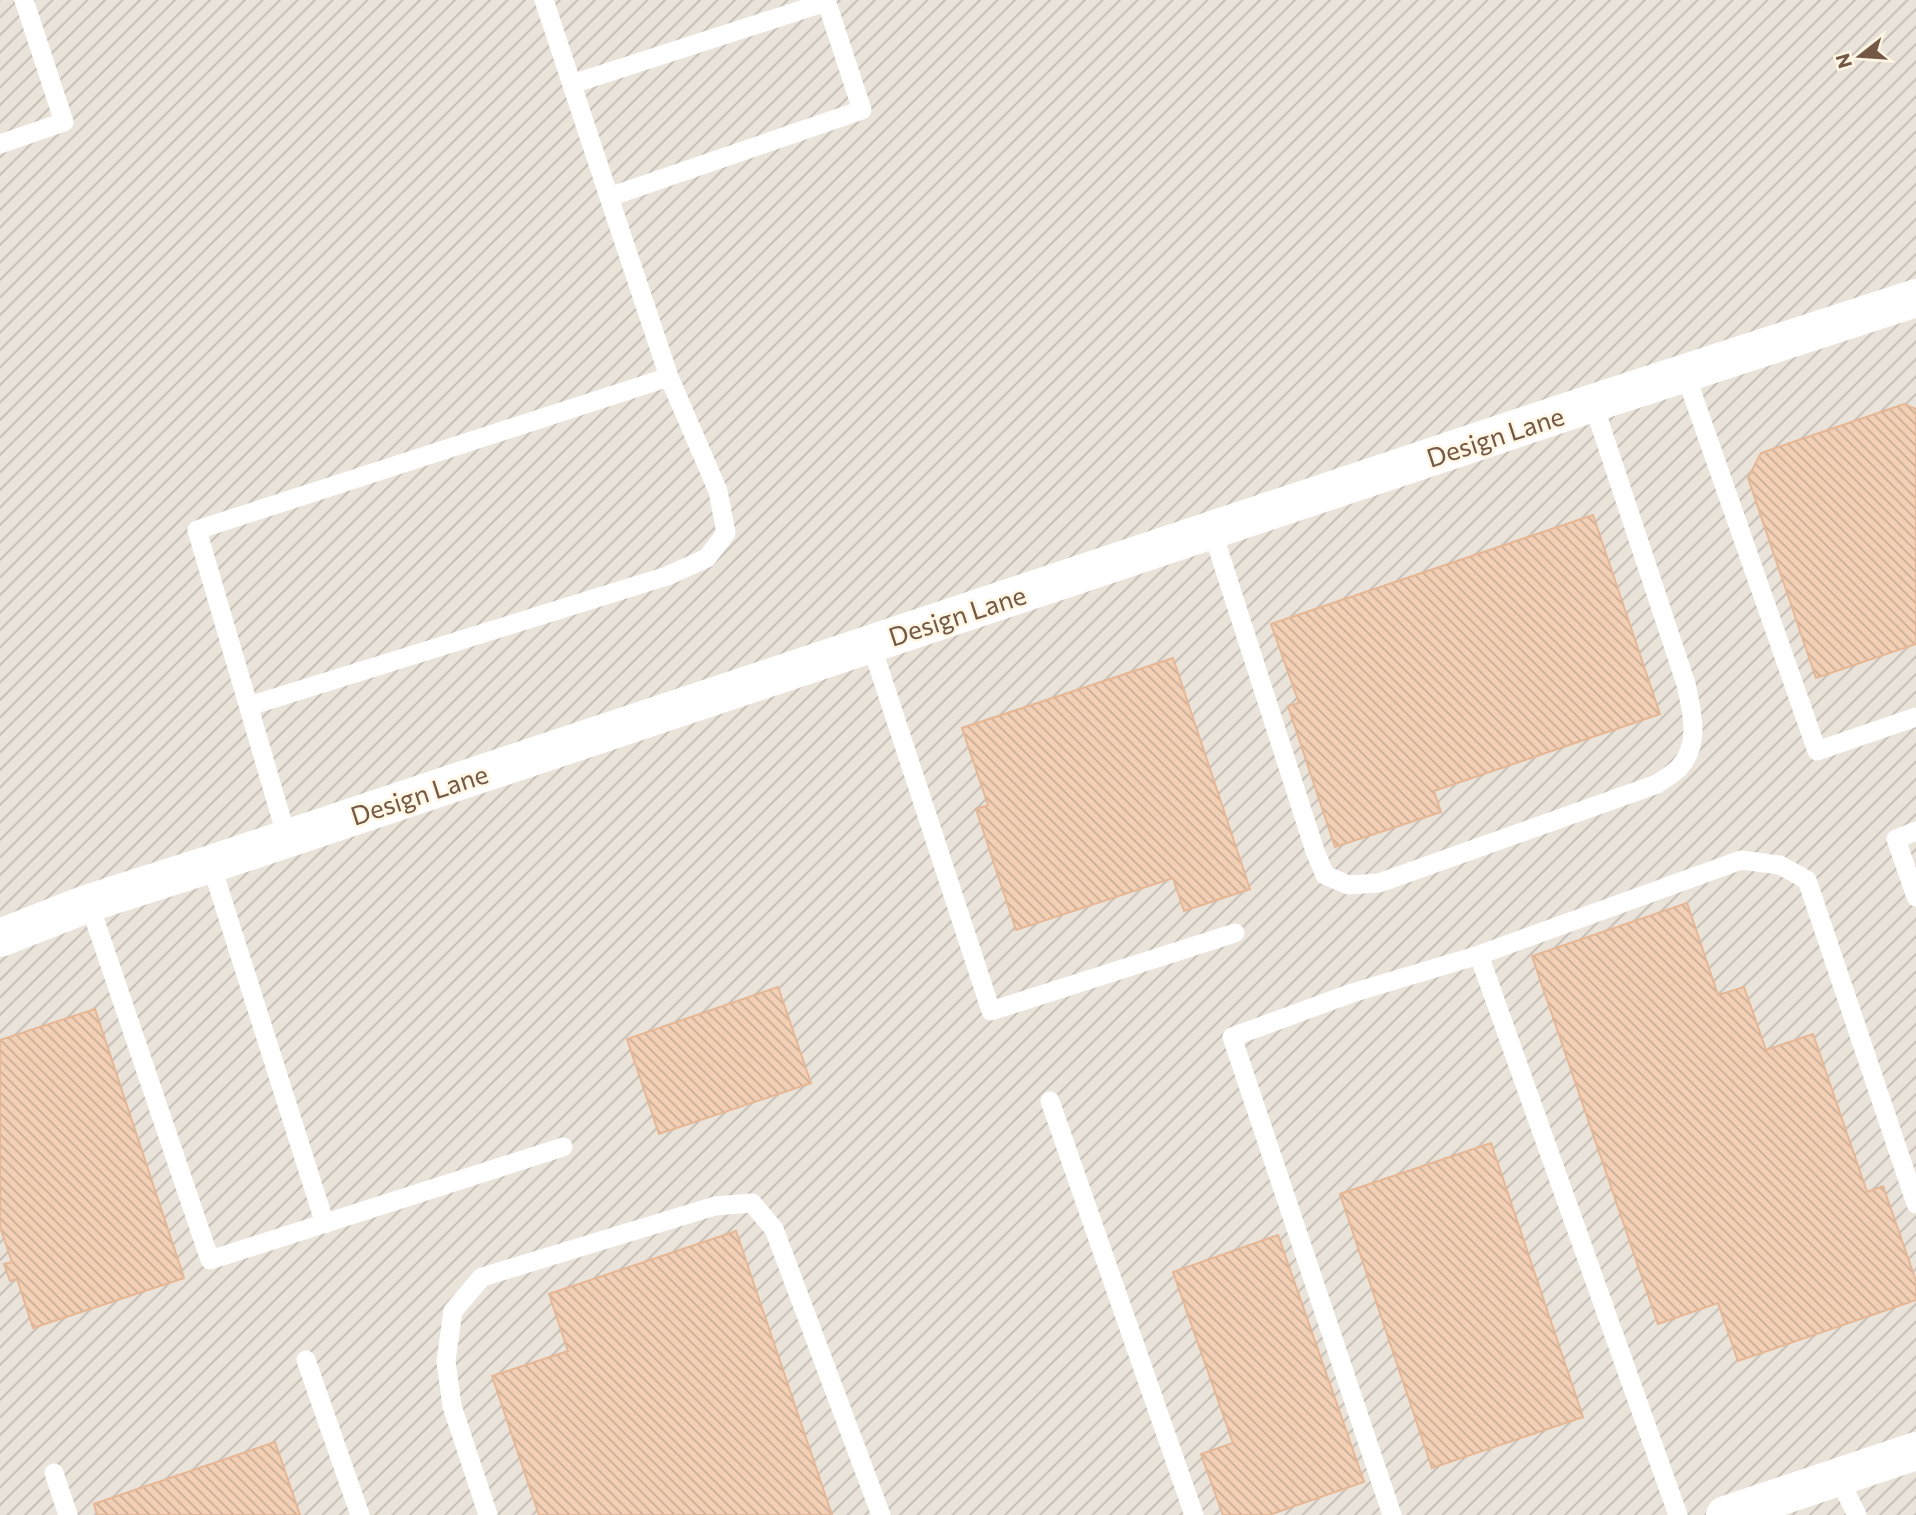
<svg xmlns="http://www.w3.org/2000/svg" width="1916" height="1515" font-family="Commissioner,sans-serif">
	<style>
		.industrial { fill: url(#industrial-furrows) }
		.building { fill: url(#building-back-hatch); stroke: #e6b795; stroke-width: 2 }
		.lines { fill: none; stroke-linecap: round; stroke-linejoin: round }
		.service { stroke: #fff; stroke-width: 19 }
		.minor { stroke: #fff; stroke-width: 38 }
		.labels { text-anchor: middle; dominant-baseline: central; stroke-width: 5; stroke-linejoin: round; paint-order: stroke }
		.street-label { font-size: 26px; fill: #735846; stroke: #fff6e4 }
	</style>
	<defs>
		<pattern id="industrial-furrows" width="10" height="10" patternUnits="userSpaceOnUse" patternTransform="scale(1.75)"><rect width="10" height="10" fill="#eae3da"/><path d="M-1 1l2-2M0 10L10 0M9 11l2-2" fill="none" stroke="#c2bbb3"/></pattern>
		<pattern id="building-back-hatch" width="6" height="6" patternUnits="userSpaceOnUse" patternTransform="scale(1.75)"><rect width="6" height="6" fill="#f3d0b5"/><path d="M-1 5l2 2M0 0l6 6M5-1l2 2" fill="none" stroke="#c9ac95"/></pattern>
	</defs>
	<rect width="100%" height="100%" fill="#fdf2de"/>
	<!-- industrial -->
	<path class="industrial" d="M 0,0 L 1916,0 L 1916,1515 L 0,1515 Z"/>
	<!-- building -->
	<path class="building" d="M 1904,404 L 1916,409 L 1916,644 L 1816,678 L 1748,478 L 1761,453 Z
		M 1593,515 L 1660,714 L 1434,791 L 1441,812 L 1335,847 L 1288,706 L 1299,703 L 1271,624 Z
		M 1173,658 L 1250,889 L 1184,911 L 1173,878 L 1016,930 L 976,809 L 988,805 L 962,728 Z
		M 1687,903 L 1718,995 L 1744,987 L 1766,1050 L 1813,1034 L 1867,1192 L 1883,1186 L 1916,1281 L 1916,1300 L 1738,1361 L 1718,1303 L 1658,1324 L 1532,956 Z
		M 778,987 L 811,1083 L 659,1134 L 627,1039 Z
		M 95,1009 L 184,1278 L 33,1328 L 17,1279 L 10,1281 L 4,1264 L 12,1262 L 0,1227 L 0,1040 Z
		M 1491,1143 L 1583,1417 L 1432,1468 L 1340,1194 Z
		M 736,1231 L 832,1515 L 539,1515 L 492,1376 L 568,1351 L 549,1294 Z
		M 1278,1235 L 1364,1482 L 1269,1515 L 1223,1515 L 1201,1454 L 1233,1443 L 1173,1272 Z
		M 275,1442 L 300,1515 L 97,1515 L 94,1504 Z"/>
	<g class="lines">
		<!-- service -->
		<path class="service" d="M 544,0 L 609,197 L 862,110 L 826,0
			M 572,84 L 826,2
			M 0,144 L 64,122 L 24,0
			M 1685,373 L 1817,751 L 1916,717
			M 1212,530 L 1315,851 L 1325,875 L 1348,885 L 1379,883 L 1657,784 C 1664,779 1673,774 1679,768 C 1701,744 1692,713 1686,684 L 1593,403
			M 871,644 L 991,1011 L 1235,933
			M 249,706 L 667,576 L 707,558 L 726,533 L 718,491 L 669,377 L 609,197
			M 1916,831 L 1896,839 L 1916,897
			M 287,838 L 197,530 L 669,377
			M 211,864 L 325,1224
			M 89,903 L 210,1260 L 563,1147
			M 1479,955 L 1741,860 L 1780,865 L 1807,880 L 1916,1204
			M 1050,1101 L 1194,1515
			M 306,1360 L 360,1515
			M 54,1473 L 68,1515
			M 1838,1477 L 1857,1515
			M 488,1515 L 452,1406 L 446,1361 L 453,1311 L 482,1277 L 715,1206 L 752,1203 L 774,1229 L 881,1515
			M 1392,1515 L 1232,1037 L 1352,993 L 1479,955 L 1678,1515"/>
		<!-- minor -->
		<path class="minor" d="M 0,938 L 89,903 L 211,864 L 1593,403 L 1916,298
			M 1725,1515 L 1916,1451"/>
	</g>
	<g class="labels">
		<!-- street labels -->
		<g class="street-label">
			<text transform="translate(1495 436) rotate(-18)">Design Lane</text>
			<text transform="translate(957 615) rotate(-18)">Design Lane</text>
			<text transform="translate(419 794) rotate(-18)">Design Lane</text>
		</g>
	</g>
	<!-- north arrow -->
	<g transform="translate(1860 56) rotate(253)" stroke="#fff6e4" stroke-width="5" paint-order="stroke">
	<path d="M0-5L12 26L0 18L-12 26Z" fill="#735846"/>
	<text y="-10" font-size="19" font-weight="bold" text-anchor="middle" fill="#735846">N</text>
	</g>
</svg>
